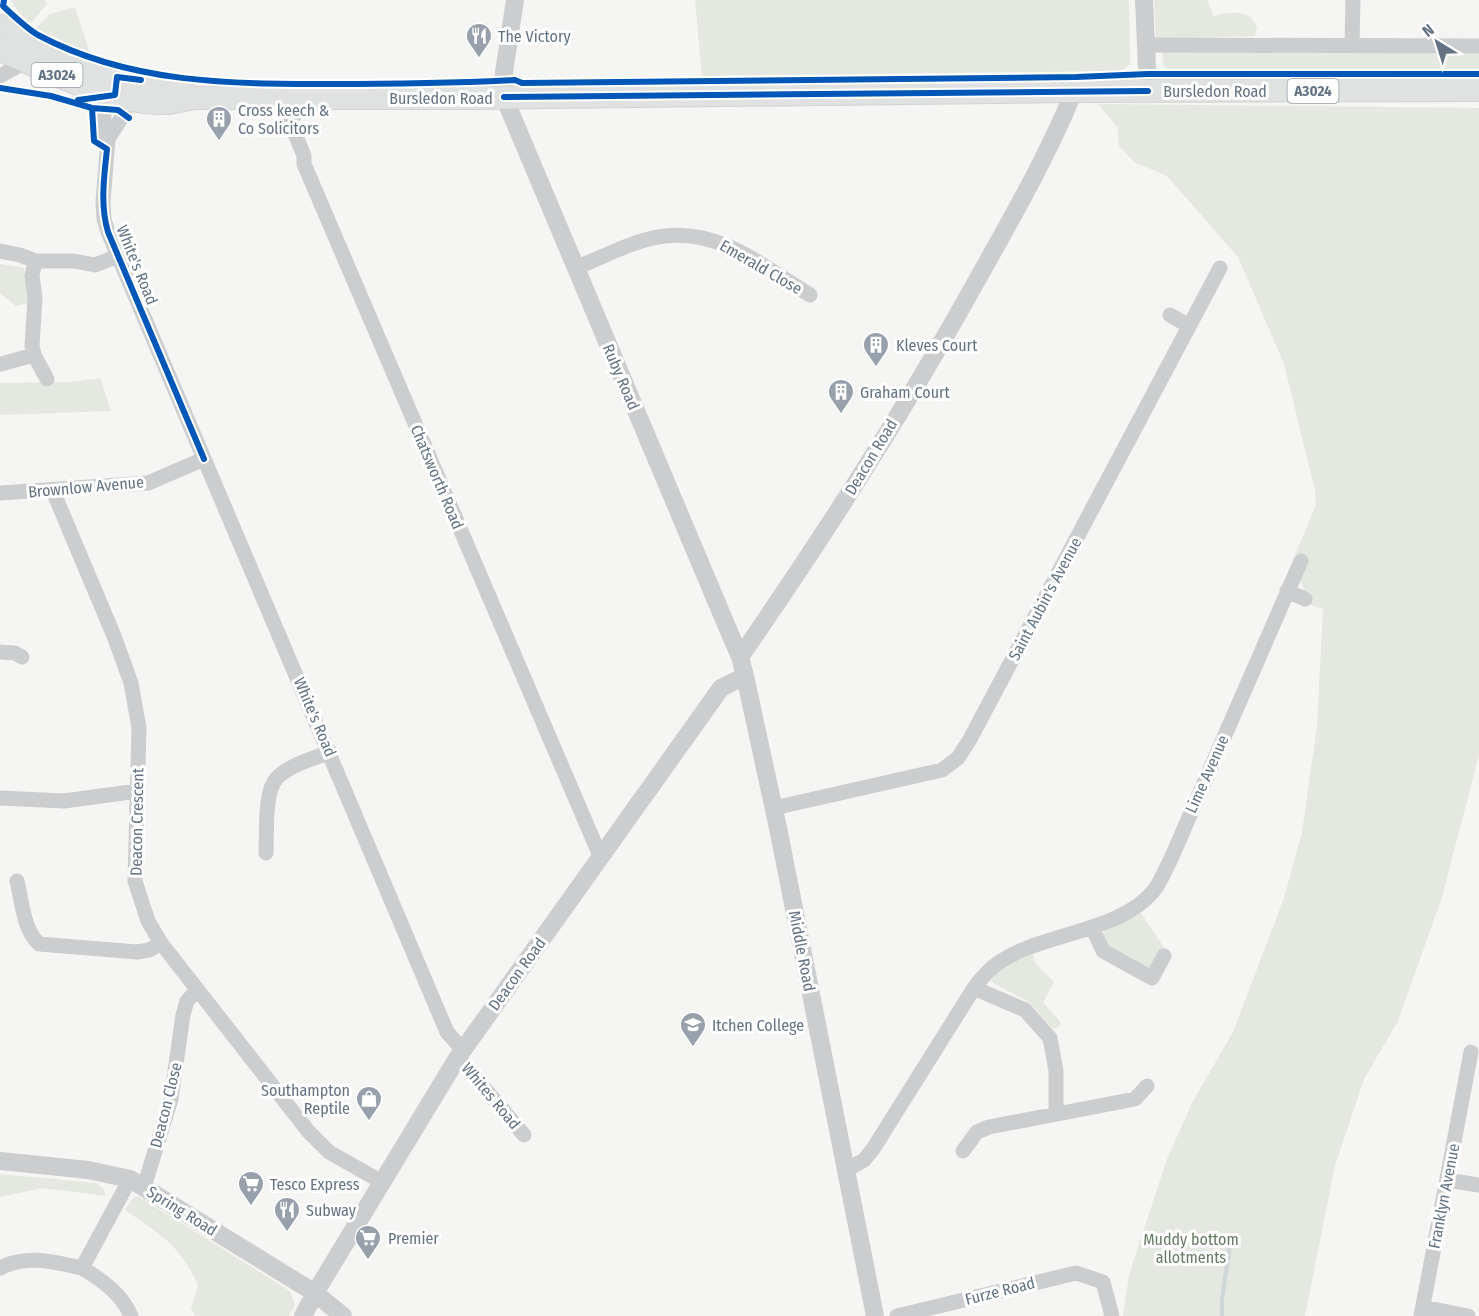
<svg xmlns="http://www.w3.org/2000/svg" width="1479" height="1316" font-family="'Fira Sans Condensed',sans-serif">
	<style>
		.green { fill: #e4e8e1 }
		.lines { fill: none; stroke-linecap: round; stroke-linejoin: round }
		.stream { stroke: #ced6d9; stroke-width: 4 }
		.primary-casing { stroke: #d2d3d2; stroke-width: 24 }
		.minor { stroke: #cccdce; stroke-width: 15 }
		.tertiary { stroke: #cccdce; stroke-width: 18 }
		.primary { stroke: #e0e1e1; stroke-width: 22 }
		.cycleway-casing { stroke: #fff; stroke-width: 10 }
		.cycleway { stroke: #0057b8; stroke-width: 6 }
		.labels { text-anchor: middle; dominant-baseline: central; stroke-width: 6; stroke-linejoin: round; paint-order: stroke }
		.shield { fill: #fff; stroke: #929da9; stroke-width: 1.5 }
		.shield-label { font-size: 15px; font-weight: bold; fill: #647384 }
		.poi-label { font-size: 16px; fill: #647384; stroke: #fff; text-anchor: start }
		.street-label { font-size: 16px; fill: #647384; stroke: #fff }
		.park-label { font-size: 16px; fill: #667b63; stroke: #fff }
	</style>
	<rect width="100%" height="100%" fill="#f5f5f3"/>
	<!-- green -->
	<path class="green" d="M 11,0 L 45,0 L 47,4 L 31,23 L 19,13 Z
		M 695,0 L 1129,0 L 1130,64 L 1120,71 L 702,76 Z
		M 1154,0 L 1207,0 L 1214,16 C 1228,12 1238,11 1251,17 L 1257,27 L 1255,36 L 1156,39 Z
		M 75,7 L 90,53 L 43,32 L 37,27 L 50,14 Z
		M 1162,49 L 1479,50 L 1479,71 L 1168,70 L 1163,65 Z
		M 1098,104 L 1479,108 L 1479,755 L 1442,897 L 1398,1021 L 1364,1079 L 1335,1165 L 1305,1316 L 1123,1316 L 1129,1275 L 1167,1159 L 1192,1103 L 1233,1032 L 1284,898 L 1302,832 L 1317,726 L 1323,609 L 1305,603 L 1310,593 L 1304,590 L 1300,579 L 1306,560 L 1295,555 L 1316,505 L 1315,490 L 1284,364 L 1238,257 L 1167,176 L 1134,162 L 1119,146 L 1118,128 Z
		M 0,264 L 24,268 L 29,303 L 16,306 L 0,293 Z
		M 100,378 L 111,411 L 0,415 L 0,383 L 71,382 Z
		M 1141,913 L 1165,949 C 1159,958 1156,967 1144,968 L 1109,950 L 1103,938 L 1105,931 Z
		M 1033,954 L 1036,964 L 1054,982 L 1043,1003 L 1061,1022 L 1059,1027 L 1053,1029 L 1030,1003 L 990,981 C 1003,967 1015,960 1033,954 Z
		M 0,1174 L 96,1183 L 103,1188 L 106,1196 L 43,1188 L 0,1197 Z
		M 136,1197 L 140,1197 L 290,1291 L 295,1305 L 289,1316 L 196,1316 L 191,1309 L 198,1285 C 178,1243 161,1235 125,1210 L 132,1199 Z"/>
	<g class="lines">
		<!-- stream -->
		<path class="stream" d="M 1222,1316 L 1222,1300 L 1231,1237"/>
		<defs>
			<path id="primary" d="M 0,26 L 55,53 L 117,77 L 165,84 L 195,98
				M 0,50 C 51,72 111,105 168,103 C 177,102 186,99 195,98 L 474,98 L 1074,91 L 1479,90"/>
		</defs>
		<!-- primary casing -->
		<use href="#primary" class="primary-casing"/>
		<!-- minor -->
		<path class="minor" d="M 1352,44 L 1353,0
			M 1146,45 L 1479,46
			M 0,76 L 27,61
			M 115,95 L 105,102 L 103,129 L 108,139 L 103,202 L 104,219 L 108,232 L 447,1032 L 463,1050
			M 307,98 L 290,121 L 304,156 L 304,164 L 601,858
			M 108,139 L 124,114 L 125,107 L 115,95
			M 0,251 L 20,255 L 36,261 L 74,261 L 95,265 L 118,256
			M 35,261 L 32,276 L 35,297 L 32,346 L 34,355 L 47,379
			M 575,268 C 601,258 630,242 658,237 C 717,226 762,266 810,295
			M 1170,315 L 1189,326
			M 1,364 L 34,355
			M 53,491 L 114,636 L 131,683 L 139,728 L 135,881 L 148,921 L 161,943 L 308,1131 L 329,1152 L 382,1182
			M 0,493 L 148,483 L 204,459
			M 1287,591 L 1305,599
			M 0,652 L 15,653 L 22,657
			M 0,798 L 64,801 L 138,791
			M 774,808 L 942,770 L 958,758 L 969,741 L 1220,268
			M 266,853 C 267,834 264,793 276,779 C 288,765 313,759 330,752
			M 17,881 C 22,901 23,929 39,944 L 137,952 L 149,950 L 161,943
			M 1092,927 L 1103,951 L 1152,978 L 1164,956
			M 974,988 L 1025,1010 L 1050,1038 L 1056,1071 L 1056,1114
			M 458,1057 L 524,1135
			M 963,1151 L 977,1132 L 989,1127 L 1135,1099 L 1147,1086
			M 845,1171 L 864,1160 L 873,1149 L 974,988 C 980,980 986,973 993,967 C 1035,932 1120,935 1155,889 C 1161,881 1165,870 1170,861 L 1301,561
			M 1447,1180 L 1479,1185
			M 144,1187 L 171,1099 L 183,1015 L 187,1001 L 197,990
			M 0,1268 C 27,1254 54,1262 82,1268 L 130,1179
			M 82,1268 C 102,1280 122,1294 131,1316
			M 1423,1307 L 1468,1316
			M 897,1316 L 1076,1273 L 1103,1282 L 1112,1316
			M 1421,1316 L 1471,1052"/>
		<!-- tertiary -->
		<path class="tertiary" d="M 515,0 L 504,72 L 504,97 L 725,622 L 740,657 L 745,676 L 778,828 L 875,1316
			M 1144,0 L 1148,91
			M 740,657 C 826,533 908,405 981,273 C 1014,214 1049,153 1074,91
			M 0,1161 L 88,1170 L 130,1179 L 315,1293 L 343,1316
			M 303,1316 L 315,1293 L 458,1057 L 721,688 L 745,676"/>
		<!-- primary -->
		<use href="#primary" class="primary"/>
		<defs>
			<path id="cycleway" d="M 4,0 L 3,6 C 14,16 26,28 38,35 C 130,84 231,84 332,84 C 393,84 454,83 515,80 L 522,83 L 1076,77 L 1148,74 L 1479,74
				M 0,88 L 51,96 L 92,108 L 118,110 L 129,118
				M 504,97 L 1148,91
				M 78,100 L 115,95 L 117,77 L 141,80
				M 92,108 L 94,141 L 107,149 C 104,177 100,205 108,232 L 204,459"/>
		</defs>
		<!-- cycleway casing -->
		<use href="#cycleway" class="cycleway-casing"/>
		<!-- cycleway -->
		<use href="#cycleway" class="cycleway"/>
	</g>
	<!-- icons -->
	<defs>
		<symbol id="restaurant-pin" viewBox="-11 -11 22 30"><path d="M0 17L-7.5 6A9.5 9.5 0 1 1 7.5 6Z" fill="#97a0ab" stroke="#fff"/><path d="M-5-6h1v4h1v-4h1v4h1v-4h1v5L-1.5 .5V6h-2V.5L-5-1ZM5-6V6H3V1.5H1.5Q1.5-4 5-6Z" fill="#fff"/></symbol>
		<symbol id="building-pin" viewBox="-11 -11 22 30"><path d="M0 17L-7.5 6A9.5 9.5 0 1 1 7.5 6Z" fill="#97a0ab" stroke="#fff"/><path d="M-4-6H4V6H1V3H-1V6H-4ZM-2.5-4.3h1.7v1.8h-1.7ZM.8-4.3h1.7v1.8H.8ZM-2.5-1h1.7V.8h-1.7ZM.8-1h1.7V.8H.8Z" fill="#fff"/></symbol>
		<symbol id="university-pin" viewBox="-11 -11 22 30"><path d="M0 17L-7.5 6A9.5 9.5 0 1 1 7.5 6Z" fill="#97a0ab" stroke="#fff"/><path d="M0-5L7-2L0 1L-7-2ZM-4 1L0 2.5L4 1V4Q0 6-4 4Z" fill="#fff"/></symbol>
		<symbol id="shop-pin" viewBox="-11 -11 22 30"><path d="M0 17L-7.5 6A9.5 9.5 0 1 1 7.5 6Z" fill="#97a0ab" stroke="#fff"/><path d="M-5-2.5h2.3a2.7 3.5 0 0 1 5.4 0H5L5.5 6h-11ZM-1.5-2.5h3a1.5 2.3 0 0 0-3 0Z" fill="#fff"/></symbol>
		<symbol id="supermarket-pin" viewBox="-11 -11 22 30"><path d="M0 17L-7.5 6A9.5 9.5 0 1 1 7.5 6Z" fill="#97a0ab" stroke="#fff"/><path d="M-6-5.5h2.5l.6 2H6L4.5 2H-2.5L-4.4-4H-6ZM-1.5 3.2a1.3 1.3 0 1 0 .1 0ZM3 3.2a1.3 1.3 0 1 0 .1 0Z" fill="#fff"/></symbol>
	</defs>
	<g fill-rule="evenodd">
		<use href="#restaurant-pin" x="464" y="21" width="30" height="40"/>
		<use href="#building-pin" x="204" y="104" width="30" height="40"/>
		<use href="#building-pin" x="861" y="330" width="30" height="40"/>
		<use href="#building-pin" x="826" y="377" width="30" height="40"/>
		<use href="#university-pin" x="678" y="1010" width="30" height="40"/>
		<use href="#shop-pin" x="354" y="1084" width="30" height="40"/>
		<use href="#supermarket-pin" x="236" y="1169" width="30" height="40"/>
		<use href="#restaurant-pin" x="272" y="1195" width="30" height="40"/>
		<use href="#supermarket-pin" x="353" y="1223" width="30" height="40"/>
	</g>
	<g class="labels">
		<!-- shield labels -->
		<g class="shield">
			<rect x="31.5" y="63" width="51" height="24" rx="4.5"/>
			<rect x="1287.5" y="79" width="51" height="24" rx="4.5"/>
		</g>
		<g class="shield-label">
			<text x="57" y="75">A3024</text>
			<text x="1313" y="91">A3024</text>
		</g>
		<!-- poi labels -->
		<g class="poi-label">
			<text x="498" y="36">The Victory</text>
			<text x="238" y="110">Cross keech &amp;<tspan x="238" dy="18">Co Solicitors</tspan></text>
			<text x="896" y="345">Kleves Court</text>
			<text x="860" y="392">Graham Court</text>
			<text x="712" y="1025">Itchen College</text>
			<text x="350" y="1090" text-anchor="end">Southampton<tspan x="350" dy="18">Reptile</tspan></text>
			<text x="270" y="1184">Tesco Express</text>
			<text x="306" y="1210">Subway</text>
			<text x="388" y="1238">Premier</text>
		</g>
		<!-- street labels -->
		<g class="street-label">
			<text x="1215" y="91">Bursledon Road</text>
			<text x="441" y="98">Bursledon Road</text>
			<text transform="translate(137 265) rotate(68)">White's Road</text>
			<text transform="translate(761 267) rotate(30)">Emerald Close</text>
			<text transform="translate(621 377) rotate(67)">Ruby Road</text>
			<text transform="translate(871 457) rotate(-59)">Deacon Road</text>
			<text transform="translate(437 477) rotate(67)">Chatsworth Road</text>
			<text transform="translate(86 487) rotate(-5)">Brownlow Avenue</text>
			<text transform="translate(1045 599) rotate(-62)">Saint Aubin's Avenue</text>
			<text transform="translate(315 717) rotate(67)">White's Road</text>
			<text transform="translate(1207 774) rotate(-66)">Lime Avenue</text>
			<text transform="translate(137 822) rotate(-89)">Deacon Crescent</text>
			<text transform="translate(802 951) rotate(79)">Middle Road</text>
			<text transform="translate(517 974) rotate(-54)">Deacon Road</text>
			<text transform="translate(491 1096) rotate(50)">Whites Road</text>
			<text transform="translate(166 1105) rotate(-76)">Deacon Close</text>
			<text transform="translate(1444 1196) rotate(-79)">Franklyn Avenue</text>
			<text transform="translate(182 1211) rotate(32)">Spring Road</text>
			<text transform="translate(1000 1291) rotate(-14)">Furze Road</text>
		</g>
		<!-- park labels -->
		<g class="park-label">
			<text x="1191" y="1239">Muddy bottom<tspan x="1191" dy="18">allotments</tspan></text>
		</g>
	</g>
	<!-- north arrow -->
	<g transform="translate(1437 42) rotate(322)" stroke="#ffffff" stroke-width="4.5" paint-order="stroke">
	<path d="M0-4.5L10 22L0 15L-10 22Z" fill="#647384"/>
	<text y="-9" font-size="16" font-weight="bold" text-anchor="middle" fill="#647384">N</text>
	</g>
</svg>
